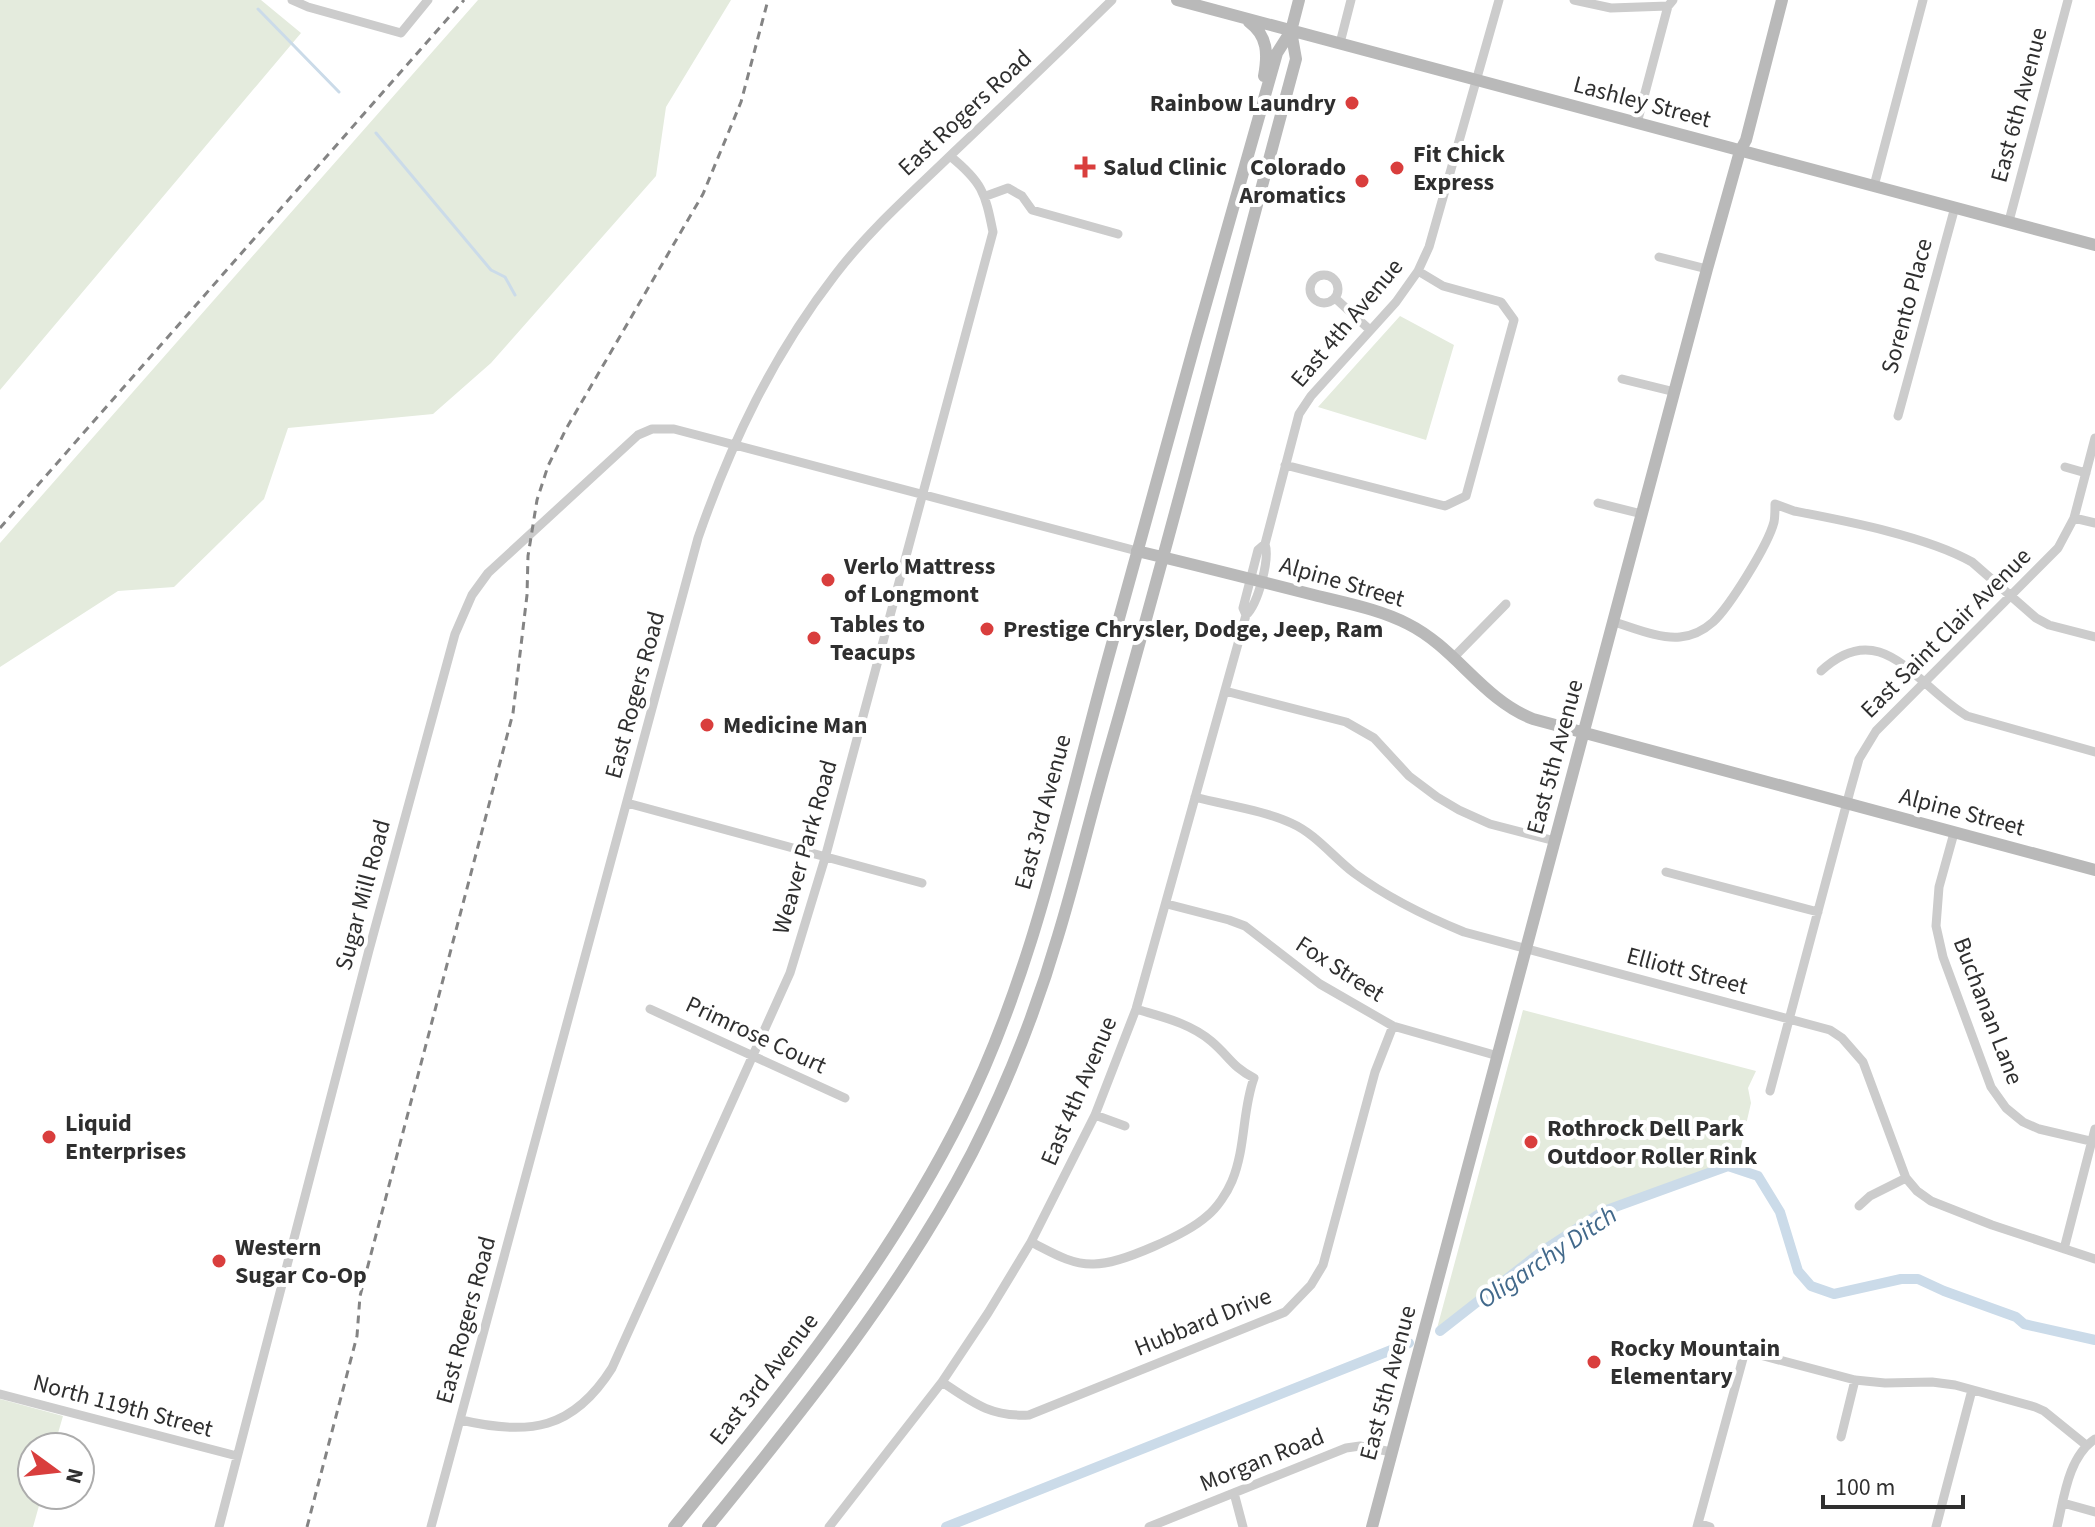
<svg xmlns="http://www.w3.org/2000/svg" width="2095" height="1527" font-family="'Source Sans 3',sans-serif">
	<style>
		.green { fill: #e4ebdd }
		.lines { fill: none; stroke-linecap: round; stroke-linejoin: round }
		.stream { stroke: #cbdbe9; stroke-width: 3 }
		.canal { stroke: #cbdbe9; stroke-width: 10 }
		.street { stroke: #ccc; stroke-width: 9 }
		.secondary { stroke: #b9b9b9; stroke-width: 12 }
		.rail { stroke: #848484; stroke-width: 3; stroke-dasharray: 8 6; stroke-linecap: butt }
		.poi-dot { fill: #d93e3d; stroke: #fff; stroke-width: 3 }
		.labels { text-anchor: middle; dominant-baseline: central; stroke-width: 8; stroke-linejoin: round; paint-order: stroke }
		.street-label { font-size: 24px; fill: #2f2f2f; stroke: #fff }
		.poi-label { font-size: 24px; font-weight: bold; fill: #2f2f2f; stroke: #fff; text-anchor: start }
		.water-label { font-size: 26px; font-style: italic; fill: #42698b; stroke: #fff }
	</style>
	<rect width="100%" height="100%" fill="#fff"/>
	<!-- green -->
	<path class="green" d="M 0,0 L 261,0 L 301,33 L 0,390 Z
		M 478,0 L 731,0 L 666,107 L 656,176 L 491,363 L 433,414 L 288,428 L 264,499 L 174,587 L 118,591 L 0,667 L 0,543 Z
		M 1400,316 L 1454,345 L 1426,440 L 1318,407 Z
		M 1523,1010 L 1756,1071 L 1748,1088 L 1751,1103 L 1736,1168 L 1727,1166 L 1604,1211 L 1541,1252 L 1436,1332 Z
		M 0,1399 L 63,1416 L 54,1447 L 32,1447 L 32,1495 L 42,1495 L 33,1527 L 0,1527 Z"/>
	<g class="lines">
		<!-- stream -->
		<path class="stream" d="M 258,9 L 339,92
			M 376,133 L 491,270 L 505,277 L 515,295"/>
		<!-- canal -->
		<path class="canal" d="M 1440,1331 L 1541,1252 L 1604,1211 L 1728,1166 L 1758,1176 L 1780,1212 L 1798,1271 L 1811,1286 L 1834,1294 L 1901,1279 L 1918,1279 L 1944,1291 L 2016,1317 L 2024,1324 L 2095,1340
			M 946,1527 L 1409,1343"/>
		<!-- street -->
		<path class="street" d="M 292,0 L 308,7 L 401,33 L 428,0
			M 1574,0 L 1611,8 L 1668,6 L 1673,0
			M 1340,43 L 1351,0
			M 1637,123 L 1668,6
			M 1874,186 L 1923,0
			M 986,196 L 1008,188 L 1022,196 L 1032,210 L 1118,234
			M 2009,221 L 2068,0
			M 1659,257 L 1707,269
			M1310 289a14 14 0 1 1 28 0a14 14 0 1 1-28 0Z
			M 1335,298 L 1370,330
			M 1622,379 L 1675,392
			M 1898,416 L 1955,207
			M 1285,465 L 1445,506 L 1466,496 L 1514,320 L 1501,302 L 1443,286 L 1418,271
			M 2065,467 L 2086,473
			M 1598,503 L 1642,514
			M 2074,518 L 2095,523
			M 1246,615 C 1258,604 1270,559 1265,544 L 1299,414 L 1311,396 L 1396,302 L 1418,271 L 1429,247 L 1499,0
			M 1614,622 C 1634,628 1659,639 1680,637 C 1692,636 1704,630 1713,622 C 1730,606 1768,545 1774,522 C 1775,517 1775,510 1775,504 L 1794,511 C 1846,521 1926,536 1972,562 L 2036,618 L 2049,625 L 2095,637
			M 1454,657 L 1506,604
			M 1821,671 C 1882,614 1917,687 1967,716 L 2095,752
			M 1225,691 L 1346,722 L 1374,738 L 1409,776 L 1437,797 L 1459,810 L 1490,824 L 1555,841
			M 1195,797 C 1224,805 1263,810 1291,823 C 1316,834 1333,857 1354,873 C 1388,898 1425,916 1464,932 L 1830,1030 L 1842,1038 L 1863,1062 L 1906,1178 L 1917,1191 L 1931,1201 L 1992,1225 L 2095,1259
			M 627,803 L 922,883
			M 1954,833 L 1939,887 L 1936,926 L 1943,957 L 1991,1087 L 2006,1108 L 2023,1122 L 2039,1129 L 2095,1142
			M 1666,872 L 1818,912
			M 1167,904 L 1229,920 L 1245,926 L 1320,984 L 1393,1026 L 1498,1056
			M 650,1009 L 845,1098
			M 1770,1091 L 1850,791 L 1859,759 L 1876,731 L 2058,548 L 2074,518 L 2095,438
			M 1095,1115 L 1125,1126
			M 1859,1206 L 1870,1196 L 1906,1178
			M 1031,1242 C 1051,1252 1071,1265 1094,1264 C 1121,1264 1187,1234 1207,1216 C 1217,1208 1227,1193 1232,1181 C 1246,1147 1242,1111 1254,1078 C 1232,1067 1229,1056 1211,1041 C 1190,1023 1162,1017 1136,1009
			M 2064,1249 L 2095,1129
			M 942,1382 C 972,1402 990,1417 1029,1415 L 1285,1312 L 1311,1285 L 1323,1265 L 1375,1072 L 1393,1026
			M 0,1394 L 237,1456
			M 461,1420 C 529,1436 573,1430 612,1368 L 790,973 L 825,858 L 993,232 C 985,192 982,182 950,156
			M 1841,1437 L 1855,1380
			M 1234,1493 L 1243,1527
			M 2063,1503 L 2095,1512
			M 1698,1523 L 1710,1527
			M 219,1527 L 369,950 L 455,634 L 472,595 L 488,573 L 638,435 L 652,429 L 674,429 L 1137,551
			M 431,1527 L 698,538 C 731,443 773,355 835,275 C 870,229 913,192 954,152 C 1007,102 1060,51 1112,0
			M 829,1527 L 942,1382 L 988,1313 L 1031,1242 L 1095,1115 L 1136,1009 L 1246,615 L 1243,608 L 1258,550 L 1265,544
			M 1149,1527 L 1346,1448 L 1360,1446 L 1392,1452
			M 1697,1527 L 1745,1351 L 1855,1380 L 1885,1383 L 1932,1382 L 1955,1385 L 2035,1407 L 2044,1411 L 2086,1445
			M 1936,1527 L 1972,1390
			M 2057,1527 C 2064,1498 2068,1457 2095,1439"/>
		<!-- secondary -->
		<path class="secondary" d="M 1177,0 L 2095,245
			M 1249,22 C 1268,36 1268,54 1264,76
			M 1137,551 C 1196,565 1255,580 1314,595 C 1345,603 1379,609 1408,624 C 1456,648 1482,699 1533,719 L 2095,870
			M 674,1527 C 780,1397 886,1268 962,1116 C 1033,974 1065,815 1107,662 C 1162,458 1219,256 1277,53 L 1291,31 L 1299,0
			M 708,1527 C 804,1409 902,1288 972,1153 C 1007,1084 1036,1011 1058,936 C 1076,877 1090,817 1107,758 C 1174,526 1233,292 1296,59 L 1291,31
			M 1372,1527 L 1707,269 L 1740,151 L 1746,140 L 1782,0"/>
		<!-- rail -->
		<path class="rail" d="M 0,528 L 464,0
			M 307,1527 L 357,1336 L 360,1296 L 513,713 L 527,595 L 528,556 L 537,500 L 548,466 L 566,429 L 703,194 L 741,102 L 768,0"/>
	</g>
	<!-- markers -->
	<g class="poi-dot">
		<circle cx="1352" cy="103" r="8"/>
		<path d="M1081 155h8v8h8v8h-8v8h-8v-8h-8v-8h8z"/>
		<circle cx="1397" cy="168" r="8"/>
		<circle cx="1362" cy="181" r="8"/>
		<circle cx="828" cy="580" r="8"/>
		<circle cx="987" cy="629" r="8"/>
		<circle cx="814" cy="638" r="8"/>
		<circle cx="707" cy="725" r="8"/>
		<circle cx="49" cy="1137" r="8"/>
		<circle cx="1531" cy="1142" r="8"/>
		<circle cx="219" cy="1261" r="8"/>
		<circle cx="1594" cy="1362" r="8"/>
	</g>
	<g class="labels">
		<!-- street labels -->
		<g class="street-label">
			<text transform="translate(1642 102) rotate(15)">Lashley Street</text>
			<text transform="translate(2019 105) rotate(-75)">East 6th Avenue</text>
			<text transform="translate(965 113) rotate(-43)">East Rogers Road</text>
			<text transform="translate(1907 306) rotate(-75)">Sorento Place</text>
			<text transform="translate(1347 323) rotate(-50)">East 4th Avenue</text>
			<text transform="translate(1342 582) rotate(16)">Alpine Street</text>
			<text transform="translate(1946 633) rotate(-45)">East Saint Clair Avenue</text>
			<text transform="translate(635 695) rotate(-75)">East Rogers Road</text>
			<text transform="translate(1555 757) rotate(-75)">East 5th Avenue</text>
			<text transform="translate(1043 812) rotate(-75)">East 3rd Avenue</text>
			<text transform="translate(1962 812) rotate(15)">Alpine Street</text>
			<text transform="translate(805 847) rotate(-74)">Weaver Park Road</text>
			<text transform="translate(363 895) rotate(-75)">Sugar Mill Road</text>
			<text transform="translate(1340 969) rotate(33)">Fox Street</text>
			<text transform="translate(1687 971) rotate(15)">Elliott Street</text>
			<text transform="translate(1988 1011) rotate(69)">Buchanan Lane</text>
			<text transform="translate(756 1035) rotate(25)">Primrose Court</text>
			<text transform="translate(1079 1091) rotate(-67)">East 4th Avenue</text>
			<text transform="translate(466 1320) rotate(-75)">East Rogers Road</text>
			<text transform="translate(1203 1322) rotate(-22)">Hubbard Drive</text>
			<text transform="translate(764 1379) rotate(-52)">East 3rd Avenue</text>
			<text transform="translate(1388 1383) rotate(-75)">East 5th Avenue</text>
			<text transform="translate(123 1406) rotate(15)">North 119th Street</text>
			<text transform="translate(1262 1460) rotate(-22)">Morgan Road</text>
		</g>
		<!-- poi labels -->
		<g class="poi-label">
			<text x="1336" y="103" text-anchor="end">Rainbow Laundry</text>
			<text x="1413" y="154">Fit Chick<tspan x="1413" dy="28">Express</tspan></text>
			<text x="1103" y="167">Salud Clinic</text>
			<text x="1346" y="167" text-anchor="end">Colorado<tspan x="1346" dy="28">Aromatics</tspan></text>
			<text x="844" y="566">Verlo Mattress<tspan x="844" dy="28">of Longmont</tspan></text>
			<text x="830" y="624">Tables to<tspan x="830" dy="28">Teacups</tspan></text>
			<text x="1003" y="629">Prestige Chrysler, Dodge, Jeep, Ram</text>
			<text x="723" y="725">Medicine Man</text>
			<text x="65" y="1123">Liquid<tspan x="65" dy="28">Enterprises</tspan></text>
			<text x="1547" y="1128">Rothrock Dell Park<tspan x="1547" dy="28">Outdoor Roller Rink</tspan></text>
			<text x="235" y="1247">Western<tspan x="235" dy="28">Sugar Co-Op</tspan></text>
			<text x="1610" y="1348">Rocky Mountain<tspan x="1610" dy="28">Elementary</tspan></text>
		</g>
		<!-- water labels -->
		<g class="water-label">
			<text transform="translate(1547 1257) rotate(-34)">Oligarchy Ditch</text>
		</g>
	</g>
	<!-- north arrow -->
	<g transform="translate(56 1471) rotate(105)"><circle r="38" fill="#ffffff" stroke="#acacac" stroke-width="2"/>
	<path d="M0-6L14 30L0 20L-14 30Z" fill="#d93e3d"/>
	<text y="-12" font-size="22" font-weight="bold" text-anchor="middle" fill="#2f2f2f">N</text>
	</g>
	<!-- scale -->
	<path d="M1823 1495v12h140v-12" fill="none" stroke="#2f2f2f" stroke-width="4"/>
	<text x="1835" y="1495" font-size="24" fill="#2f2f2f" stroke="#ffffff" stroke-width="6" paint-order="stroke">100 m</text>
</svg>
